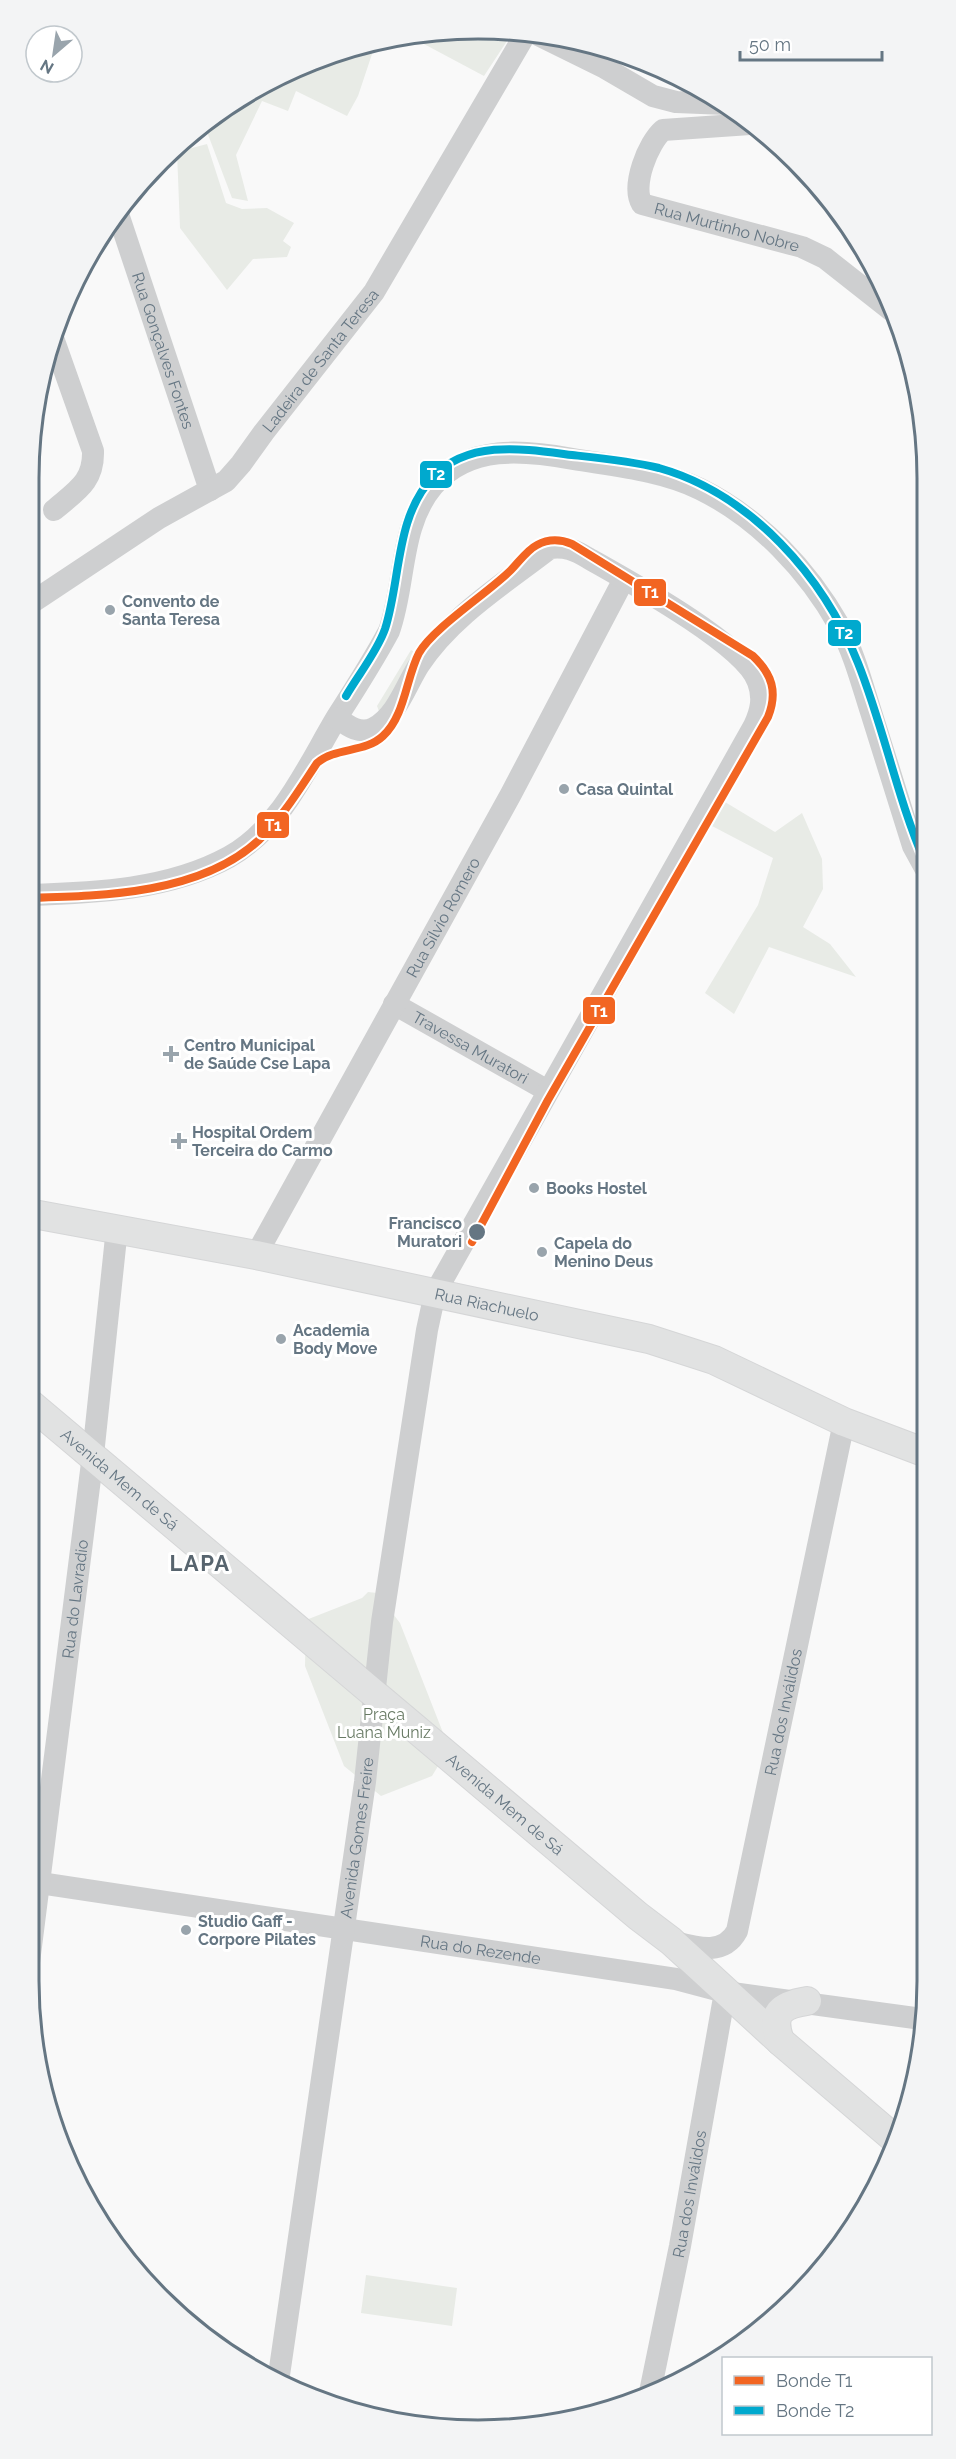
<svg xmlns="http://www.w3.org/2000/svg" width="956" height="2459" font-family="Raleway,sans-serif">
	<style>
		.green { fill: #e8ebe6 }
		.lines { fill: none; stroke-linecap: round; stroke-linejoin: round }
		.major-casing { stroke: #d5d6d7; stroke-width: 30 }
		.minor { stroke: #cecfd0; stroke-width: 22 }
		.major { stroke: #e1e2e2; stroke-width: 28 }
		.tram { stroke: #c3c5c6; stroke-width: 1.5 }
		.tram-1-casing { stroke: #fff; stroke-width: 12 }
		.tram-2-casing { stroke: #fff; stroke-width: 12 }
		.tram-1 { stroke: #f26522; stroke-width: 8 }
		.tram-2 { stroke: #00a9ce; stroke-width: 8 }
		.poi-dot { fill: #99a4ac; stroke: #fff; stroke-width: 2 }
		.stop-dot { fill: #657683; stroke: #fff; stroke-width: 2 }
		.labels { text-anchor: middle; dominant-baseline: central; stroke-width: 6; stroke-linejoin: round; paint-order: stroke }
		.street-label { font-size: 16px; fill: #657683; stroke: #fff }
		.poi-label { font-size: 16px; font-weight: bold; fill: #657683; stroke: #fff; text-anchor: start }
		.stop-label { font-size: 16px; font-weight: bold; fill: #657683; stroke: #fff; text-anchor: end }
		.park-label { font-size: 16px; fill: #687a64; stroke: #fff }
		.district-label { font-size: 22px; font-weight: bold; letter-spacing: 1.5px; fill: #57646e; stroke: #fff }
		.rim { fill: none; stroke: #657683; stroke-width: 3 }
		.line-badge { stroke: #fff; stroke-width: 2 }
		.badge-label { font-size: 16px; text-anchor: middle; font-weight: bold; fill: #fff }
	</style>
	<rect width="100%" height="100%" fill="#f9f9f9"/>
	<!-- green -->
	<path class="green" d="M 493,30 L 507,41 L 484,76 L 407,35 L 420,32 Z
		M 376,42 L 358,96 L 347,116 L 296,91 L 288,111 L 262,101 L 236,155 L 248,201 L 232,198 L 204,124 L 254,89 L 334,52 Z
		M 207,144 L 226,203 L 242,209 L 267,208 L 294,223 L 283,241 L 291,247 L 287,257 L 253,259 L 227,290 L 180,228 L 177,152 Z
		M 411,650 L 426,659 L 380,714 L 377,706 Z
		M 725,802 L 775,832 L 802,813 L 822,859 L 823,889 L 803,927 L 830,944 L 856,977 L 769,947 L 734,1014 L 705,993 L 758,905 L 773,858 L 712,826 Z
		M 368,1592 L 377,1593 L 400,1623 L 449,1748 L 432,1776 L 381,1796 L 344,1766 L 305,1666 L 306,1620 L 362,1598 Z
		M 366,2275 L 457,2288 L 452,2326 L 361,2313 Z"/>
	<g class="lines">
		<defs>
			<g id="major">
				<path id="s11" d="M 28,1213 L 256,1255 L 649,1339 L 714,1360 L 844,1422 L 926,1453"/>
				<path id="s12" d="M 28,1402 L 638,1916 L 671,1941 L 780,2041 L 896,2140"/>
				<path d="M 780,2041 C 770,2013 781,2005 807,2001"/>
			</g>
		</defs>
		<!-- major casing -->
		<use href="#major" class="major-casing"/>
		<!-- minor -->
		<g class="minor">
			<path d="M 536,34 L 605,68 L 653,96 L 676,102 L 726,104"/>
			<path id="s1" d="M 750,124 L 663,130 C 648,143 631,186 642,204 L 802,247 L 825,258 L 891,310"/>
			<path id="s2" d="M 117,211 L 210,490"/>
			<path d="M 53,338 L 93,451 C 94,482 76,491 54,510"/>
			<path id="s3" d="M 28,605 L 159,518 L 226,481 L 241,464 L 264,432 L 374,292 L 526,33"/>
			<path d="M 28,895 C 95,893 169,890 229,857 C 282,827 307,767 337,717 C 355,689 373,661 389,631 C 406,584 399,526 433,486 C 469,444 524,450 573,459 C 615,466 661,470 700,489 C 759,518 808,570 840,627 C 854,653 862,684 871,712 C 885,757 899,802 913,846 L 925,868"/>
			<path id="s4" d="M 394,1004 L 548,1091"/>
			<path id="s5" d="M 256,1255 L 511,794 L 624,579"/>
			<path id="s6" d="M 28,1875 L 40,1883 L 676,1979 L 725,1992 L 922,2019"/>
			<path id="s7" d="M 671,1941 C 695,1947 723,1957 737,1931 L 844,1422"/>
			<path id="s8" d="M 28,1970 L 93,1455 L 117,1228"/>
			<path id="s9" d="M 278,2382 L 365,1782 L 382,1622 L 427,1330 L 435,1293 L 754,726 C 761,711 764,698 758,682 C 745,644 625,579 588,558 C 575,550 565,546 550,548 C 505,583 451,616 419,665 C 406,685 397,716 374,728 C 360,735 348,726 337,718"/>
			<path id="s10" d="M 649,2397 L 680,2246 L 725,1992"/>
		</g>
		<!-- major -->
		<use href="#major" class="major"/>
		<!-- tram -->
		<path class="tram" d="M 303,784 L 324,757 L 362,746 L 383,736 L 396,714 L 423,647 L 506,575 L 533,547 L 551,540 L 572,544 L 753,656 L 766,671 L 773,688 L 768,717 L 548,1100 L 472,1242"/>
		<defs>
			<path id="tram-1" d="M 28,898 C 103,896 201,894 259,840 C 282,818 299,790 317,763 C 336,747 365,753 383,736 C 405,716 406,678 419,653 C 433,628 489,592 511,570 C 519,562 527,550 537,545 C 548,539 560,539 572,544 L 753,656 C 772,674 778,692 768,717 L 548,1100 L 472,1242"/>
			<path id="tram-2" d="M 346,696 C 358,675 377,652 385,629 C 401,579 395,517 433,477 C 469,439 525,449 572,455 C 600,458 631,461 659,468 C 751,494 824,577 858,663 C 884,728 897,798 925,862"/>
		</defs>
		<!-- tram-1 casing -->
		<use href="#tram-1" class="tram-1-casing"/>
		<!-- tram-2 casing -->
		<use href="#tram-2" class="tram-2-casing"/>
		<!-- tram-1 -->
		<use href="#tram-1" class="tram-1"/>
		<!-- tram-2 -->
		<use href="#tram-2" class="tram-2"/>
	</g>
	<!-- markers -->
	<g class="poi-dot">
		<circle cx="110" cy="610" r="6"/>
		<circle cx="564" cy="789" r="6"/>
		<path d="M168 1045h6v6h6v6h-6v6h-6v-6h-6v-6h6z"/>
		<path d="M176 1132h6v6h6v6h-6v6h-6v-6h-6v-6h6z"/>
		<circle cx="534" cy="1188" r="6"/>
		<circle cx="542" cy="1252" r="6"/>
		<circle cx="281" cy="1339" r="6"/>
		<circle cx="186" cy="1930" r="6"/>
	</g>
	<circle class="stop-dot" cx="477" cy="1232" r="9"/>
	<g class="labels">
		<!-- street labels -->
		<g class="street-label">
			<text stroke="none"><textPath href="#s1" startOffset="256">Rua Murtinho Nobre</textPath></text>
			<text stroke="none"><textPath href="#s2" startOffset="147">Rua Gonçalves Fontes</textPath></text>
			<text stroke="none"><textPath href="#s3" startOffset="387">Ladeira de Santa Teresa</textPath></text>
			<text stroke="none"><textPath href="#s5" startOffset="386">Rua Sílvio Romero</textPath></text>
			<text stroke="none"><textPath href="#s4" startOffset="88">Travessa Muratori</textPath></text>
			<text stroke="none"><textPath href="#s11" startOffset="468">Rua Riachuelo</textPath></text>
			<text stroke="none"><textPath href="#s12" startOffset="120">Avenida Mem de Sá</textPath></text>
			<text stroke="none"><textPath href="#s8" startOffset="374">Rua do Lavradio</textPath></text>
			<text stroke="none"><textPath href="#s7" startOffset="297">Rua dos Inválidos</textPath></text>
			<text stroke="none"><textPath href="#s12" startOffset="624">Avenida Mem de Sá</textPath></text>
			<text stroke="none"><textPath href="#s9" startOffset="550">Avenida Gomes Freire</textPath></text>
			<text stroke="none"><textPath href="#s6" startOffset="460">Rua do Rezende</textPath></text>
			<text stroke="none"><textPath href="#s10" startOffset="207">Rua dos Inválidos</textPath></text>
		</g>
		<!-- poi labels -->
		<g class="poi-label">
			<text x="122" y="601">Convento de<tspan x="122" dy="18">Santa Teresa</tspan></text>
			<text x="576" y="789">Casa Quintal</text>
			<text x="184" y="1045">Centro Municipal<tspan x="184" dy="18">de Saúde Cse Lapa</tspan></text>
			<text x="192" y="1132">Hospital Ordem<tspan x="192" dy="18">Terceira do Carmo</tspan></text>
			<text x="546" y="1188">Books Hostel</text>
			<text x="554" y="1243">Capela do<tspan x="554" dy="18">Menino Deus</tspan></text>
			<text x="293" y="1330">Academia<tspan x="293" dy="18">Body Move</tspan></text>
			<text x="198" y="1921">Studio Gaff -<tspan x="198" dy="18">Corpore Pilates</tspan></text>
		</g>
		<!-- stop labels -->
		<g class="stop-label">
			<text x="462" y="1223">Francisco<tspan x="462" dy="18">Muratori</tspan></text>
		</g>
		<!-- park labels -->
		<g class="park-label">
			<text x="384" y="1714">Praça<tspan x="384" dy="18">Luana Muniz</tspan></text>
		</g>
		<!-- district labels -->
		<g class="district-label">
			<text x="200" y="1563">LAPA</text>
		</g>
	</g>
	<!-- crop -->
	<path d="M0 0H956V2459H0ZM478 39H478A439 439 0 0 1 917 478V1981A439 439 0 0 1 478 2420H478A439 439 0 0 1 39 1981V478A439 439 0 0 1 478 39Z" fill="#f3f4f5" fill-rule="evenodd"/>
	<path class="rim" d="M478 39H478A439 439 0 0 1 917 478V1981A439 439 0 0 1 478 2420H478A439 439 0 0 1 39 1981V478A439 439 0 0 1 478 39Z"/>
	<g class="line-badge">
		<rect x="419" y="460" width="34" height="29" rx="6" fill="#00a9ce"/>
		<rect x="633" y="578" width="34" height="29" rx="6" fill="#f26522"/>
		<rect x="827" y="619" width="35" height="28" rx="6" fill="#00a9ce"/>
		<rect x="256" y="811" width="34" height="28" rx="6" fill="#f26522"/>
		<rect x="582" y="996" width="34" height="29" rx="6" fill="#f26522"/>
	</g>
	<g class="badge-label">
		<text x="436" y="480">T2</text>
		<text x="650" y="598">T1</text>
		<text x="844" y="639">T2</text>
		<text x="273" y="831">T1</text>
		<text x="599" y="1017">T1</text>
	</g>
	<!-- legend -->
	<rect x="722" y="2357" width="210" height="78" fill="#ffffff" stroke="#c1c8cd" stroke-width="1.5"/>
	<rect x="734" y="2376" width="30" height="9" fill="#f26522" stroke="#c1c8cd" stroke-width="1.5"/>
	<text x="776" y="2387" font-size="18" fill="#657683">Bonde T1</text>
	<rect x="734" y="2406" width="30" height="9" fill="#00a9ce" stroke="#c1c8cd" stroke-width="1.5"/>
	<text x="776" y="2417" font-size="18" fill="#657683">Bonde T2</text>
	<!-- north arrow -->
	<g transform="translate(54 54) rotate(209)"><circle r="28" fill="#ffffff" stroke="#c1c8cd" stroke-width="1.5"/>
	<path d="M0-4.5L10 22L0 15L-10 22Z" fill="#99a4ac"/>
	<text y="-9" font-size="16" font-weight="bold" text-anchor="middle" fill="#657683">N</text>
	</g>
	<!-- scale -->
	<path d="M740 51v9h142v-9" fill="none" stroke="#657683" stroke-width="3"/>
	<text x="749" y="51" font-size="18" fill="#657683" stroke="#ffffff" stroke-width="4.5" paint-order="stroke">50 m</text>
</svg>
